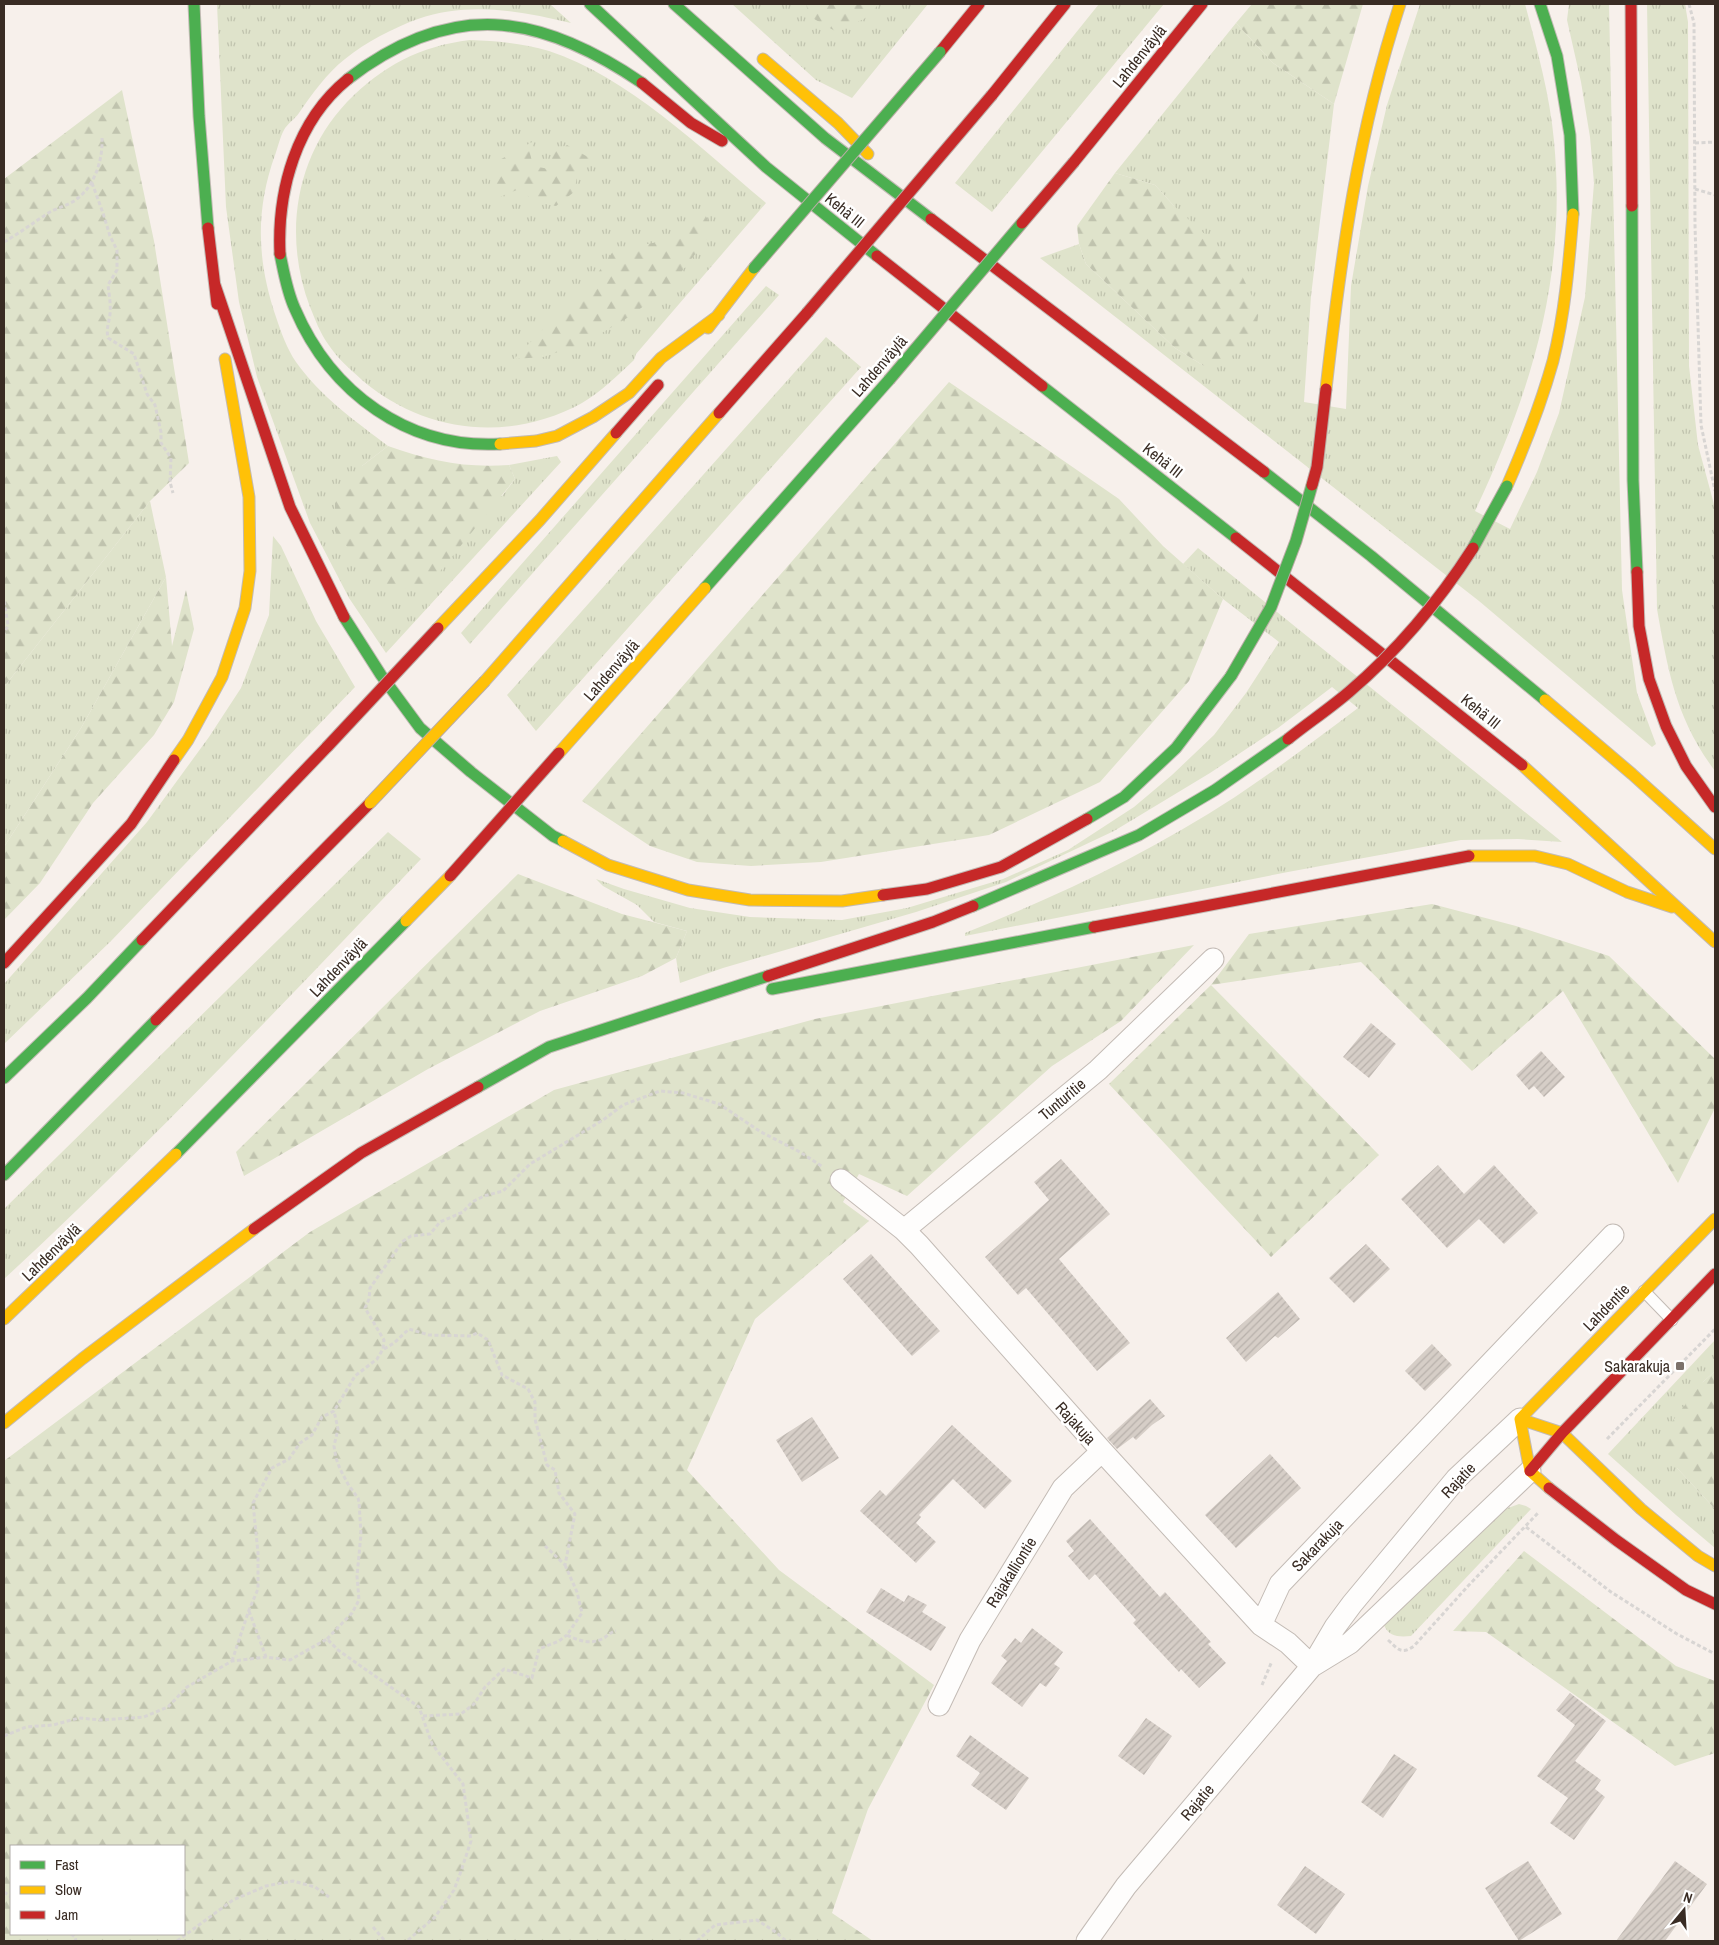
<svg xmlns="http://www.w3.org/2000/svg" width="1719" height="1945" font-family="'Archivo Narrow',sans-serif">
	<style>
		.grass { fill: url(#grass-tufts) }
		.forest { fill: url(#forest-firs); fill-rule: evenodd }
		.building { fill: url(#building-hatch) }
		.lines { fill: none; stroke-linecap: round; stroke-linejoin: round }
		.lane-casing { stroke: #c3bbb5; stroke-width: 13 }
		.street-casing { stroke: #c3bbb5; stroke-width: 23 }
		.fast-casing { stroke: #c3bbb5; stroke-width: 13 }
		.slow-casing { stroke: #c3bbb5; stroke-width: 13 }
		.jam-casing { stroke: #c3bbb5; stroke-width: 13 }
		.path { stroke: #d8d5d3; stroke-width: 3; stroke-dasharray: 4 2.5; stroke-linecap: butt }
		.lane { stroke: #fefdfc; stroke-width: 11 }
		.street { stroke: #fefdfc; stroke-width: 21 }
		.fast { stroke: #4caf50; stroke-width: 11 }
		.slow { stroke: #ffc107; stroke-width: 11 }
		.jam { stroke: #c62828; stroke-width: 11 }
		.fast-bridge-casing { stroke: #baaca6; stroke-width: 13; stroke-linecap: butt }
		.slow-bridge-casing { stroke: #baaca6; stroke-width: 13; stroke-linecap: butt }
		.jam-bridge-casing { stroke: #baaca6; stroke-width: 13; stroke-linecap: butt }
		.fast-bridge { stroke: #4caf50; stroke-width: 11 }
		.slow-bridge { stroke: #ffc107; stroke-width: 11 }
		.jam-bridge { stroke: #c62828; stroke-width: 11 }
		.poi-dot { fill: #7c716a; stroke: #fff; stroke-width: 2 }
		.labels { text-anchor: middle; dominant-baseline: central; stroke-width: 5; stroke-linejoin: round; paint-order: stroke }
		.street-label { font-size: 16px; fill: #392c24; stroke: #fff }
		.poi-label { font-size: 16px; fill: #392c24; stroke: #fff; text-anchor: end }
	</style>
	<defs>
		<pattern id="grass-tufts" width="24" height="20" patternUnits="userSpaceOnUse" patternTransform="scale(1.25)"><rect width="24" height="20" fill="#dfe3cb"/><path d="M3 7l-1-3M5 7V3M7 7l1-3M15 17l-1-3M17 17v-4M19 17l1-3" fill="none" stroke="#c0c3ae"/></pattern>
		<pattern id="forest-firs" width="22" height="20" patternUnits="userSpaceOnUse" patternTransform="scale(1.25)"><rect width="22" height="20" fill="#dfe3cb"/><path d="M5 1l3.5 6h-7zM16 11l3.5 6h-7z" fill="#c0c3ae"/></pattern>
		<pattern id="building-hatch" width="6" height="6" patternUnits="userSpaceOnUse" patternTransform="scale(1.25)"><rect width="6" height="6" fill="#d6cec7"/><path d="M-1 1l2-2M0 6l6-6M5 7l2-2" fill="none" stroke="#b8b1ab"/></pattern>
	</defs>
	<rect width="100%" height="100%" fill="#f7f0eb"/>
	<!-- grass -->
	<path class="grass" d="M 217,4 L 550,4 L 571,23 C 521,11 469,1 418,19 C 393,28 366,42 345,59 C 327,73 312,94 299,113 C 295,119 287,124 284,130 C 280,137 278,147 275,155 C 255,211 257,261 276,317 C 281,332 287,349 296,362 C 320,396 355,421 388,446 L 362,466 L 502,496 L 515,479 L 509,465 L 557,456 L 561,462 L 386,653 L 349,598 L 310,523 L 257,377 L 239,302 L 226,207 Z
		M 732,4 L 928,4 L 852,98 L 816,80 Z
		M 1099,4 L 1164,4 L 992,212 L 955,183 Z
		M 1420,4 L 1525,4 C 1537,49 1550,95 1554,141 C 1567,276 1532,390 1475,511 L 1510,529 L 1537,472 L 1559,413 L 1585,297 L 1594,183 L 1590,137 L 1581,82 L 1567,20 L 1569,4 L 1609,4 L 1622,590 L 1637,693 L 1656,744 L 1652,747 L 1479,601 L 1040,258 L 1079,244 L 1086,264 L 1175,348 L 1204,366 L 1174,206 L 1155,185 L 1115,173 L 1236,23 L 1273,63 L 1334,104 L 1311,296 L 1304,402 L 1346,409 L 1351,286 L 1368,186 L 1387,105 Z
		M 1647,4 L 1685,4 L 1688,22 L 1689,366 L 1698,445 L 1715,508 L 1715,771 C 1676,719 1668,671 1657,609 Z
		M 470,40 C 496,41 523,43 549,51 C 627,76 703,150 766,203 L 636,354 L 634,360 C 618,375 601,392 582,403 C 509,443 424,433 362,380 C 350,369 337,358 328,344 C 320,333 315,319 310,307 C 283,236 295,157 347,102 C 382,66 420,46 470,40 Z
		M 766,286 L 779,295 L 470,644 L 461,633 Z
		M 826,337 L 861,367 L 536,731 L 507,695 Z
		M 150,501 L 166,577 L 81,728 L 4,847 L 4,687 Z
		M 273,536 L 281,546 L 316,621 L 355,687 L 111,941 L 4,1044 L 4,984 L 147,822 L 209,737 L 241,688 L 269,615 Z
		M 1198,548 L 1562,842 L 1518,839 L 1461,840 L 1288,872 L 965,936 L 965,933 C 1058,896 1151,852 1235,797 C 1277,769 1317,739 1358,708 L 1332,687 L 1278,728 L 1210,773 L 1114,831 L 1006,882 L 916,912 L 723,968 L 680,983 L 676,958 L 687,931 L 654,922 L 637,905 L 603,886 L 596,879 L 624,889 L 690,908 L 750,917 L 842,920 L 907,908 L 1003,879 L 1068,850 L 1134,807 L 1172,775 L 1214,735 L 1246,693 L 1279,642 L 1223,599 L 1183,564 Z
		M 388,832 L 421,859 C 285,1002 149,1145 4,1279 L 4,1209 Z
		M 1715,1340 L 1715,1371 L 1703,1382 L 1677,1468 L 1715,1509 L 1715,1548 L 1676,1515 L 1608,1454 Z
		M 1519,1504 L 1526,1506 L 1531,1509 L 1411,1636 C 1399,1637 1389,1637 1384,1625 L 1497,1512 Z"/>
	<!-- forest -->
	<path class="forest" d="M 806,4 L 879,4 L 864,19 L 835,31 L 809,16 Z
		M 1252,4 L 1363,4 L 1334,104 L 1273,63 L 1236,23 Z
		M 122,90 L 154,241 L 189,463 L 150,501 L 4,687 L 4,179 Z
		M 534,141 L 530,153 L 533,166 L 549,169 L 553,152 L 567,145 L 593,160 L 577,177 L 574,192 L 556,206 L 540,203 L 517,190 L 497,198 L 490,182 L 494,163 Z
		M 1115,173 L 1155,185 L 1174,206 L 1235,262 L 1259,310 L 1256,331 L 1231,357 L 1204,366 L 1175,348 L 1086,264 L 1079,244 L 1077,226 Z
		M 702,208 L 713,231 L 672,284 L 632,315 L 585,343 L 543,357 L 514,359 L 555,317 L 588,287 L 614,250 L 669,240 Z
		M 949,382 L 1119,499 L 1163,546 L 1223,599 L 1189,681 L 1100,782 L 989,835 L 821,862 L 751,866 L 697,862 L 650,846 L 582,801 Z
		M 388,446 C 431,461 463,468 509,465 L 515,479 L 424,591 L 376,585 L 335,531 L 335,495 L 362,466 Z
		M 166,577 L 172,646 L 186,590 L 194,629 L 174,702 L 154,735 L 93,803 L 40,883 L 4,920 L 4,847 L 81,728 Z
		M 518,874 L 622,914 L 687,931 L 676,958 L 642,976 L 540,1011 L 428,1069 L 244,1176 L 236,1152 Z
		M 1432,904 L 1516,926 L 1609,956 L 1715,1059 L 1715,1108 L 1678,1183 L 1563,991 L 1472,1071 L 1361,962 L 1211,985 L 1379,1155 L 1271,1257 L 1109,1084 L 1211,985 L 1249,934 Z
		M 1194,945 L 1121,1021 L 1052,1066 L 907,1196 L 859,1174 L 843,1202 L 869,1221 L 755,1319 L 687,1470 L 779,1570 L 934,1685 L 868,1809 L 832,1913 L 873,1941 L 4,1941 L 4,1461 L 310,1232 L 554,1090 L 815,1019 ZM 11,1846 L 184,1846 L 184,1934 L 11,1934 Z
		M 1715,1371 L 1715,1509 L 1677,1468 L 1660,1437 L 1703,1382 Z
		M 1524,1551 L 1676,1666 L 1715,1681 L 1715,1753 L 1675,1766 L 1486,1632 L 1453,1631 Z"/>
	<!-- building -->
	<path class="building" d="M 1371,1023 L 1396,1044 L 1369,1078 L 1343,1057 Z
		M 1541,1051 L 1565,1077 L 1544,1097 L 1534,1086 L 1529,1090 L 1516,1075 Z
		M 1061,1159 L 1110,1214 L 1059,1259 L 1130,1343 L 1097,1371 L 1026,1288 L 1018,1295 L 985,1257 L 1049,1200 L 1034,1182 Z
		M 1438,1165 L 1464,1194 L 1494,1165 L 1538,1213 L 1504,1244 L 1479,1219 L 1447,1248 L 1401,1199 Z
		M 1366,1244 L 1390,1269 L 1354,1303 L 1329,1278 Z
		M 871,1254 L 940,1331 L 912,1356 L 843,1279 Z
		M 1278,1292 L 1300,1319 L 1278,1338 L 1275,1336 L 1246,1362 L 1226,1338 Z
		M 1432,1344 L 1452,1365 L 1425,1391 L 1405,1371 Z
		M 1150,1399 L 1165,1416 L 1152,1425 L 1136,1440 L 1133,1437 L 1117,1449 L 1107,1438 Z
		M 812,1417 L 839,1458 L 802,1482 L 776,1440 Z
		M 952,1425 L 1012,1481 L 985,1509 L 953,1479 L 919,1515 L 921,1517 L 916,1523 L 936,1542 L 916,1563 L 860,1511 L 880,1490 L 886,1496 Z
		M 1270,1454 L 1301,1488 L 1236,1548 L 1205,1515 Z
		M 1090,1519 L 1160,1597 L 1165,1592 L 1211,1642 L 1208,1644 L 1226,1663 L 1199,1688 L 1181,1669 L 1179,1672 L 1133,1623 L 1136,1620 L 1095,1574 L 1089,1580 L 1068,1556 L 1074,1551 L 1066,1541 Z
		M 881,1588 L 904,1602 L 908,1595 L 927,1605 L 922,1612 L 946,1627 L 931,1651 L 866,1612 Z
		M 1032,1628 L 1063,1652 L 1054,1664 L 1060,1668 L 1046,1687 L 1040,1683 L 1022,1707 L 991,1683 L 1007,1661 L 1001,1656 L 1015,1638 L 1021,1643 Z
		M 1570,1693 L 1606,1721 L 1575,1761 L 1601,1780 L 1595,1789 L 1605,1797 L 1574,1840 L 1550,1823 L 1568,1798 L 1537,1776 L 1575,1725 L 1556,1710 Z
		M 1146,1718 L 1172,1736 L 1144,1775 L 1118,1756 Z
		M 970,1735 L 1029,1778 L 1006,1810 L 971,1785 L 980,1773 L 956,1756 Z
		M 1394,1754 L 1417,1769 L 1383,1818 L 1361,1802 Z
		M 1528,1861 L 1562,1914 L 1519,1941 L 1485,1888 Z
		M 1675,1861 L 1707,1884 L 1665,1941 L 1616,1941 Z
		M 1305,1866 L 1345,1894 L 1316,1934 L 1277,1905 Z"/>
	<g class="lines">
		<defs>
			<path id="lane" d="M 1644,1291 L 1672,1320"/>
			<path id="street" d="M 841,1180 L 904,1230 L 919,1245 L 1102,1451 L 1261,1625 L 1288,1643 L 1312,1666
				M 904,1230 L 1098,1070 L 1213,959
				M 1261,1625 L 1280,1584 L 1613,1235
				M 1314,1665 L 1350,1643 L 1530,1471
				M 939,1705 L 970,1640 L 1063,1488 L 1102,1451
				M 1087,1941 L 1126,1886 L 1312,1666 L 1335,1627 L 1352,1604 L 1456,1479 L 1520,1419"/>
			<path id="fast" d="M 194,4 L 199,116 L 208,228
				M 590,4 L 766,167 L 877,256
				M 674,4 L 825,138 L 931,219
				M 1540,4 L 1557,56 L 1570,135 L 1573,214
				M 348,79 C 451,0 538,12 642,83
				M 1632,206 L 1633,480 L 1637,572
				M 280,254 C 284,273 287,292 295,309 C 331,393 408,449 500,444
				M 1042,386 L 1236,538
				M 1264,472 L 1371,556 L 1545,700
				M 705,588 L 889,380
				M 344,617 L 381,675 L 420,728 L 471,772 L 553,836 L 563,841
				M 1087,819 L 1124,797 L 1176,748 L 1231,676
				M 973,906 L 1139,835 L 1215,790 L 1288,739
				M 772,989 L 1094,927
				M 4,1078 L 87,998 L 142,940
				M 478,1087 L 549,1047 L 768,976
				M 176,1154 L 406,921
				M 4,1175 L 156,1020"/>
			<path id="slow" d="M 763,59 L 838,123 L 868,154
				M 708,328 L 754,268
				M 1326,389 C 1341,255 1358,132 1400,4
				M 500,444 L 536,441 L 557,436 L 593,417 L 629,393 L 661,358 L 719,315
				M 1507,486 C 1525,445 1541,404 1553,361 C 1565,313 1569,263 1573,214
				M 438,628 L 540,520 L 616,433
				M 485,681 L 719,413
				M 1545,700 L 1632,774 L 1715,849
				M 559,753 L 705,588
				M 174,760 L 188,740 L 222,677 L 245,608 L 250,571 L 249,497 L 225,359
				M 1522,765 L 1715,942
				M 563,841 L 608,865 L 688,890 L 750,900 L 842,901 L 883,895
				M 1469,856 L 1535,856 L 1568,864 L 1627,892 L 1672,907
				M 406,921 L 450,876
				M 4,1319 L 176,1154
				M 1520,1419 L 1715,1219
				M 4,1423 L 82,1359 L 254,1229
				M 1549,1488 L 1530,1471 L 1520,1419 L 1562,1433 L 1641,1509 L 1698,1556 L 1715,1566"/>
			<path id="jam" d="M 1631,4 L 1632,206
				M 940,52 L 979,4
				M 642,83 L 691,123 L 722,141
				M 992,95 L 1065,4
				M 1074,162 L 1202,4
				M 931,219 L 1264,472
				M 208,228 L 217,304
				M 280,254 C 277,191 296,121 348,79
				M 877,256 L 1042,386
				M 215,285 L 290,507 L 344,617
				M 719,413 L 807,313
				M 616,433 L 658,385
				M 1236,538 L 1522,765
				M 1637,572 L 1639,626 L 1649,679 L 1666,726 L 1686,766 L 1715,807
				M 883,895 L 927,889 L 1001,867 L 1087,819
				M 1094,927 L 1469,856
				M 142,940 L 327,747
				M 4,963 L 131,824 L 174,760
				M 768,976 L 933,922 L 973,906
				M 156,1020 L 370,803
				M 254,1229 L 361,1153 L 478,1087
				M 1530,1471 L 1562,1433 L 1715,1274
				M 1549,1488 L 1616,1540 L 1686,1590 L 1715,1604"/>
		</defs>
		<!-- lane casing -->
		<use href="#lane" class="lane-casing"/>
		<!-- street casing -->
		<use href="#street" class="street-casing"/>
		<!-- fast casing -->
		<use href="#fast" class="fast-casing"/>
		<!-- slow casing -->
		<use href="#slow" class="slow-casing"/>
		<!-- jam casing -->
		<use href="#jam" class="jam-casing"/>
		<!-- path -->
		<path class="path" d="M 1689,4 L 1694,23 L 1695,225 L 1701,425 L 1715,491
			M 1695,143 L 1715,142
			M 92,183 L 103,213 L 110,236 L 117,250 L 117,270 L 108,285 C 109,294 111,304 110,314 C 109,323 106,328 108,338 L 134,354 L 147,394 L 155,405 L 161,432 L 161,443 L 171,458 L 170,482 L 173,493
			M 1695,189 L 1715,195
			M 4,242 C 20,233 34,222 50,212 C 59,207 70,205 78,198 C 95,185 103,159 102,138
			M 4,601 L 8,625 L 4,634
			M 384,1349 L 394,1343 L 409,1329 L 429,1335 L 471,1336 L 477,1333 L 488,1340 L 502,1375 L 528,1389 L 535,1402 L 535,1419 L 547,1465 L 555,1470 L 559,1493 L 575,1514 L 565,1565 L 545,1546
			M 1607,1439 L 1715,1329
			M 1526,1527 L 1611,1592 L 1677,1634 L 1715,1654
			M 565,1565 L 577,1592 L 582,1613 L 567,1635 C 577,1640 590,1645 602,1639 C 608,1636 610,1632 616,1631
			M 249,1611 L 266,1657
			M 327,1639 L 352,1613 L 359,1600 L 357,1576 L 361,1534 L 359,1502 L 358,1498 L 348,1484 L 340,1469 L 336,1458 L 334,1446 L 338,1429 L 334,1411
			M 1388,1640 C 1398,1649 1401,1655 1414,1646 L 1468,1586 L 1538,1513
			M 232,1661 L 249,1610 L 258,1589 L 258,1553 L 253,1503 L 272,1468 L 289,1459 L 300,1443 L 312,1435 L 322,1417 L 334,1411 L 355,1376 L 377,1359 L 383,1349 L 384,1340 L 365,1308 L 369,1299 L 370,1288 L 403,1241 L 411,1236 L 430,1234 L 440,1222 L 463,1212 L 472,1202 L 484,1196 L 503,1191 L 530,1164 L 603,1120 L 623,1105 L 660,1091 L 683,1093 L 719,1104 L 761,1132 L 800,1152 L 823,1167
			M 1262,1685 L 1272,1661
			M 423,1716 L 461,1714 L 474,1704 L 485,1687 L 504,1669 L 532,1678 L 539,1649 L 559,1641 L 567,1635
			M 4,1736 L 26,1727 L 53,1725 L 79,1718 L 102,1720 L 144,1717 L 168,1707 L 187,1687 L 232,1661 L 266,1657 L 290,1660 L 327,1639 L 338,1650 L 419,1707 L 432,1744 L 463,1784 L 471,1841 L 460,1874 L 454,1890 L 435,1917 L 407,1941
			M 4,1892 L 11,1897
			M 373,1927 L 385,1941
			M 71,1934 L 75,1937 L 76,1941
			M 177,1941 L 233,1900 L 266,1886 L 293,1881 L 315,1887 L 329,1897
			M 697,1941 L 715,1925 L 757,1920 L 777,1933 L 786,1941"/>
		<!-- lane -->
		<use href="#lane" class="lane"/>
		<!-- street -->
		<use href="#street" class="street"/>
		<!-- fast -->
		<use href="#fast" class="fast"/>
		<!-- slow -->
		<use href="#slow" class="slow"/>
		<!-- jam -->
		<use href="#jam" class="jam"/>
		<defs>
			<path id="fast-bridge" d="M 754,268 L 940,52
				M 889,380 L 1022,223
				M 1473,548 L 1507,486
				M 1231,676 L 1271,607 L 1296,541 L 1312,485"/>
			<path id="slow-bridge" d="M 370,803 L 485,681"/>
			<path id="jam-bridge" d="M 1022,223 L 1074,162
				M 807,313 L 992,95
				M 1312,485 L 1317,467 L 1326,389
				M 1288,739 C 1308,723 1329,709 1349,692 C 1397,651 1439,601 1473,548
				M 327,747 L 438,628
				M 450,876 L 559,753"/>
		</defs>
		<!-- fast-bridge casing -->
		<use href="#fast-bridge" class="fast-bridge-casing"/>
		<!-- slow-bridge casing -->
		<use href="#slow-bridge" class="slow-bridge-casing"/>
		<!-- jam-bridge casing -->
		<use href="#jam-bridge" class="jam-bridge-casing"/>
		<!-- fast-bridge -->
		<use href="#fast-bridge" class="fast-bridge"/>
		<!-- slow-bridge -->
		<use href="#slow-bridge" class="slow-bridge"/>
		<!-- jam-bridge -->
		<use href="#jam-bridge" class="jam-bridge"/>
	</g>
	<!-- markers -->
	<rect class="poi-dot" x="1675" y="1361" width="10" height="10" rx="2.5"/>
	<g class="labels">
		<!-- street labels -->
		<g class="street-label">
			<text transform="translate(1139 56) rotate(-51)">Lahdenväylä</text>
			<text transform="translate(845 210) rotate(39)">Kehä III</text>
			<text transform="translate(879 366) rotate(-49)">Lahdenväylä</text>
			<text transform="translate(1163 460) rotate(38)">Kehä III</text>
			<text transform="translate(611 670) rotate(-49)">Lahdenväylä</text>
			<text transform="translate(1481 711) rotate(39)">Kehä III</text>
			<text transform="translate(338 967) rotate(-46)">Lahdenväylä</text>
			<text transform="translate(1062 1099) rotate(-40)">Tunturitie</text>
			<text transform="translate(51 1252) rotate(-44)">Lahdenväylä</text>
			<text transform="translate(1606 1307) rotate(-46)">Lahdentie</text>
			<text transform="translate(1076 1423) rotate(48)">Rajakuja</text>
			<text transform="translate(1458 1480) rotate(-47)">Rajatie</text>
			<text transform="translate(1317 1545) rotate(-46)">Sakarakuja</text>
			<text transform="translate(1011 1572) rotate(-58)">Rajakalliontie</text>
			<text transform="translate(1197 1802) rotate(-50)">Rajatie</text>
		</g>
		<!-- poi labels -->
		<g class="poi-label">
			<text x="1670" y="1366">Sakarakuja</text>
		</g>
	</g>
	<!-- border -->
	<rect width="1719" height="1945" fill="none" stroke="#392c24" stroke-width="10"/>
	<!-- legend -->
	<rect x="10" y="1845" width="175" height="90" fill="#ffffff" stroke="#b0aba7"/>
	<rect x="20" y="1861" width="25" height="8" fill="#4caf50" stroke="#b0aba7"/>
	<text x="55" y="1870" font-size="15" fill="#392c24">Fast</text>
	<rect x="20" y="1886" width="25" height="8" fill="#ffc107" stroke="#b0aba7"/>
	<text x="55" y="1895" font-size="15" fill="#392c24">Slow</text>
	<rect x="20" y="1911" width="25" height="8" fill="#c62828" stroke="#b0aba7"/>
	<text x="55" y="1920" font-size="15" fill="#392c24">Jam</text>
	<!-- north arrow -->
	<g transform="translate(1684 1910) rotate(18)" stroke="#ffffff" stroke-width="4" paint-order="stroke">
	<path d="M0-4L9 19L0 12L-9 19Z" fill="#392c24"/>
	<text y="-8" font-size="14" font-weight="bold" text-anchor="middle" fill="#392c24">N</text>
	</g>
</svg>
